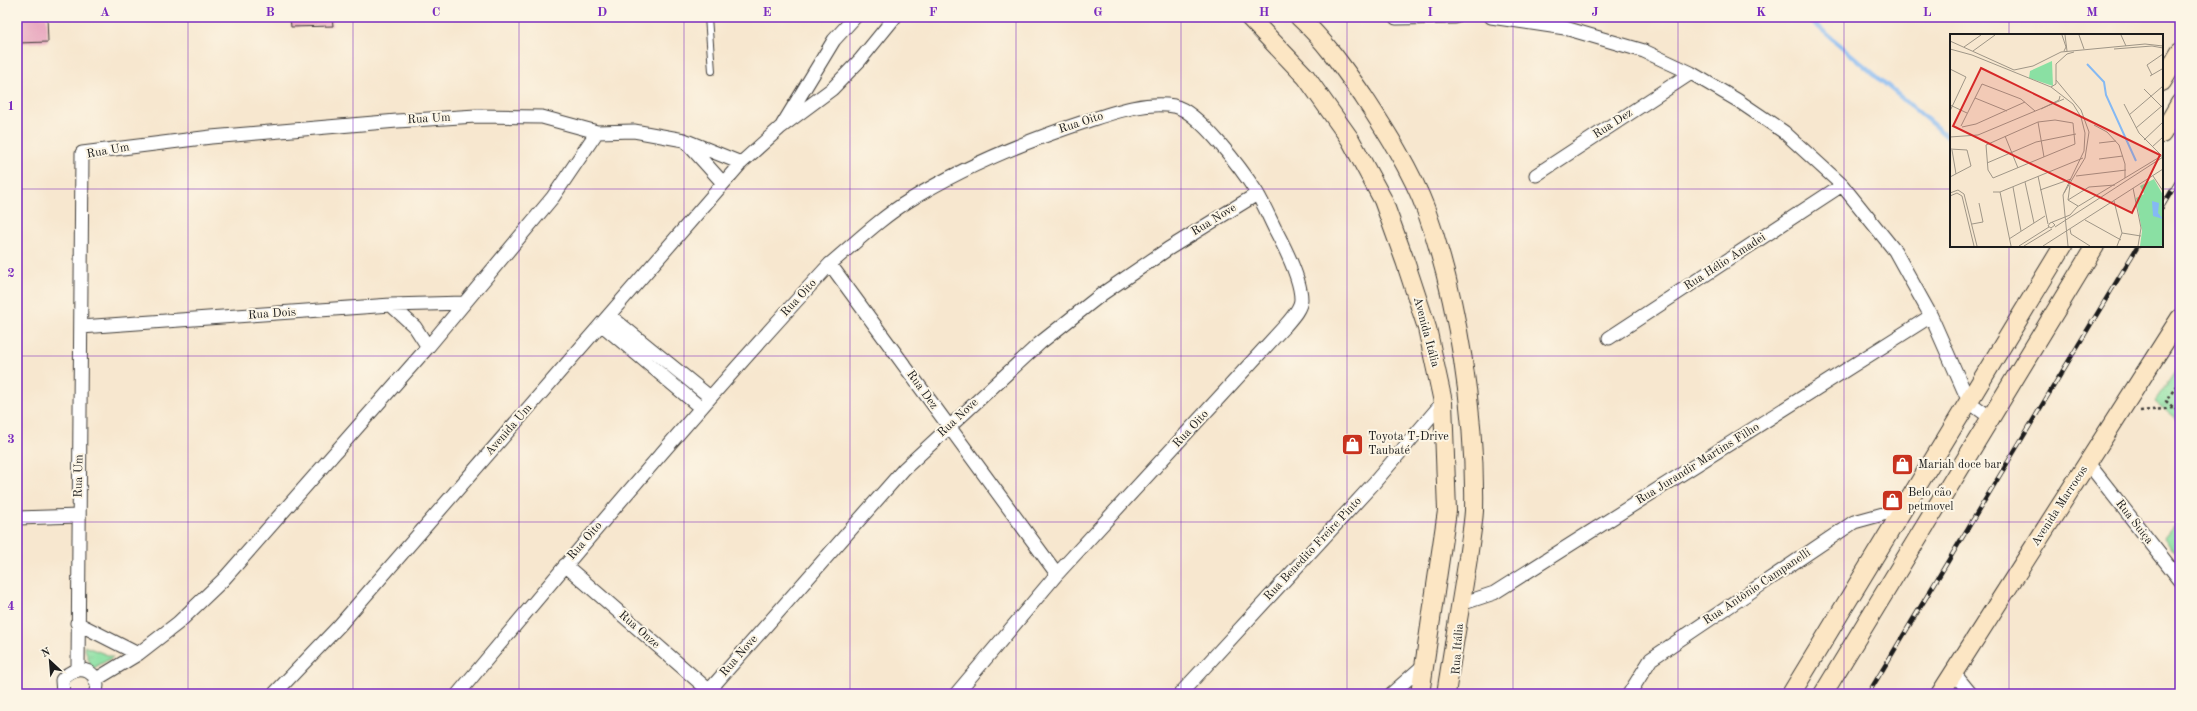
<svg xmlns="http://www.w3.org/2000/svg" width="2197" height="711" font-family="'Old Standard TT',serif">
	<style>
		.grass { fill: url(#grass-tufts); stroke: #537e60 }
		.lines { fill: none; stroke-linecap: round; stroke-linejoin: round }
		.stream { stroke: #85b9f3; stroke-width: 4.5 }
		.building { fill: #e8a6be }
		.lane-casing { stroke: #3d3a37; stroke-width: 8 }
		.street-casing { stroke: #3d3a37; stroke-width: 15 }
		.secondary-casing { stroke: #3d3a37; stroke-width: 20 }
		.path { stroke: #3d3a37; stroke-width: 2.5; stroke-dasharray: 3 3; stroke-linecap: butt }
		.lane { stroke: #fff; stroke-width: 6 }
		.street { stroke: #fff; stroke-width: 13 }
		.secondary { stroke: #fce6c4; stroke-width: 18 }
		.rail-casing { stroke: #1c1c1c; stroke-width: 4.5 }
		.rail { stroke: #fcf5e5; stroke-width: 3; stroke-dasharray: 9; stroke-linecap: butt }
		.grid { fill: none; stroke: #7b2cbf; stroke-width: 1; stroke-opacity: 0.55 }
		.labels { text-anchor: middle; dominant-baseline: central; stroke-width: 4; stroke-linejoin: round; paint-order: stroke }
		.street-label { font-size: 12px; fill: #1c1c1c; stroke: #fcf5e5 }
		.poi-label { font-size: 12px; fill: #1c1c1c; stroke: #fcf5e5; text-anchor: start }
		.inset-river { fill: none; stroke: #85b9f3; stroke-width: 2 }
		.inset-road { fill: none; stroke: #9f9687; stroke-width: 1 }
		.view { fill: #d62828; fill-opacity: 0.15; stroke: #d62828; stroke-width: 2 }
		.inset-edge { fill: none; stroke: #1c1c1c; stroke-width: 2 }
		.neatline { fill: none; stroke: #7b2cbf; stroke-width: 1.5 }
		.grid-label { font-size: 13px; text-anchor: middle; font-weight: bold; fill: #7b2cbf }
	</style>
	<defs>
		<pattern id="grass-tufts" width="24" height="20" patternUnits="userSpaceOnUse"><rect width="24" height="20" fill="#8ae0a3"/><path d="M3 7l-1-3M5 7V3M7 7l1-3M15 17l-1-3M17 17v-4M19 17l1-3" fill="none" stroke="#76c08c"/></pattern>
	</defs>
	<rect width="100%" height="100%" fill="#fcf5e5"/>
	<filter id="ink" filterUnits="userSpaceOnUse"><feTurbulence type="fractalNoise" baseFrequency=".025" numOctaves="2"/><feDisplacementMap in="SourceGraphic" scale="8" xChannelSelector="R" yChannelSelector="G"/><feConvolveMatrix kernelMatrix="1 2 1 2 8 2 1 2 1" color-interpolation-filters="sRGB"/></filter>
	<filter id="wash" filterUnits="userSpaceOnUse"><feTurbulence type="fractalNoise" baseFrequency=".012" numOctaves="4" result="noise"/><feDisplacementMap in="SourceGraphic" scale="16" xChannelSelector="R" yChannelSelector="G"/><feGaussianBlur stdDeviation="0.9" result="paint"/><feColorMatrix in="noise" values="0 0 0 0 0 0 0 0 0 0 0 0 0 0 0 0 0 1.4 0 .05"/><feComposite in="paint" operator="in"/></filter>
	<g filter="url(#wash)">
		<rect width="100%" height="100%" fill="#f7e7cf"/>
		<!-- grass -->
		<path class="grass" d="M 2180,364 L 2180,422 L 2155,402 Z
			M 2180,518 L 2180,557 L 2164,538 Z
			M 84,646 L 113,657 L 92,669 Z"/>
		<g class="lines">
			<!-- stream -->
			<path class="stream" d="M 1807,17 L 1951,140"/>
		</g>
		<g id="blocks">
			<!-- building -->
			<path class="building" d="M 17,17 L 47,17 L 48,42 L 17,43 Z
				M 290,17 L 332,17 L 333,26 L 291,27 Z"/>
		</g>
	</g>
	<g filter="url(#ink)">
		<use href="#blocks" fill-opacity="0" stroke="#3d3a37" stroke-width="1"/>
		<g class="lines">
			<defs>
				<path id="lane" d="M 708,17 L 712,71"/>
				<path id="street" d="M 1491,17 L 1565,28 L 1644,51 L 1691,73 L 1737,100 L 1784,132 L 1842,185 L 1895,251 L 1931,316 L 1969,402 L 1991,418
					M 1396,18 L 1455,17
					M 783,124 L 834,40 L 855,17
					M 687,143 L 723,183
					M 1536,175 L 1691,73
					M 830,264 L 1057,574
					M 391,305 L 415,327 L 428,347
					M 609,315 L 710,397
					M 601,324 L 701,408
					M 81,327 L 391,305 L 464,303
					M 1609,338 L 1842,185
					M 2088,463 L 2180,580
					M 17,518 L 79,516
					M 565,565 L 713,694
					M 1461,612 L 1461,604 L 1494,593 L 1931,316
					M 77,623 L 138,654
					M 78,669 L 82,153 L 211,137 L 397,121 L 476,116 L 542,117 L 597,132 L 634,131 L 684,140 L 741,163
					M 1953,672 L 1971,694
					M 95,680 L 138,654 L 178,623 L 223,580 L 428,347 L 553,197 L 597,132
					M 63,694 L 62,680 C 79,659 104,674 95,694
					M 274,694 L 339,626 L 741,163 L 781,127 L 832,89 L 860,60 L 895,17
					M 458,694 C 579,548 702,403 830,264 C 856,242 882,217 910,200 C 965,166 1026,141 1087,121 C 1115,112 1145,101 1174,106 C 1199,111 1243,171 1257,193 C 1264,205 1270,219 1276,231 C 1285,248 1301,281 1301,299 C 1301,309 1290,320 1284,327 L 1057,574 L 956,694
					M 706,694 L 904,469 L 1040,343 L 1102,294 L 1168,249 L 1257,194
					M 1180,694 L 1374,483 L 1443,402
					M 1391,694 L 1425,664
					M 1629,694 L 1651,659 L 1854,522 L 1905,508"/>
				<path id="secondary" d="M 1249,17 L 1306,77 L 1350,139 L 1383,200 L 1405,261 L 1427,328 L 1443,402 L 1447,511 L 1420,694
					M 1299,17 C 1324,40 1343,67 1363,96 C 1386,131 1411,170 1426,210 C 1458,299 1476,417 1474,511 C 1473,526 1470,542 1468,558 C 1461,603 1453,648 1446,694
					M 2162,82 L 2180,52
					M 2162,134 L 2180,103
					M 1791,694 L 2063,246
					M 1823,694 L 2095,246
					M 1940,694 L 2180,318"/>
			</defs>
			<!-- lane casing -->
			<use href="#lane" class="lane-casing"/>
			<!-- street casing -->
			<use href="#street" class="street-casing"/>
			<!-- secondary casing -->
			<use href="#secondary" class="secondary-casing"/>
			<!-- path -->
			<path class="path" d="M 2180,381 L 2166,401 L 2180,413
				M 2140,411 L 2174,408"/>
			<!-- lane -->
			<use href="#lane" class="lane"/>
			<!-- street -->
			<use href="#street" class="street"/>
			<!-- secondary -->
			<use href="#secondary" class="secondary"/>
			<defs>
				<path id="rail" d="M 2162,207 L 2180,177
					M 1868,694 L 2138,246"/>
			</defs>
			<!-- rail casing -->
			<use href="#rail" class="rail-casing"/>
			<!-- rail -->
			<use href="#rail" class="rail"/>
		</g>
	</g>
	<!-- grid -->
	<path class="grid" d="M 188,17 L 188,694M 353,17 L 353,694M 519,17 L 519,694M 684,17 L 684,694M 850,17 L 850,694M 1016,17 L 1016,694M 1181,17 L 1181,694M 1347,17 L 1347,694M 1513,17 L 1513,694M 1678,17 L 1678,694M 1844,17 L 1844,694M 2009,17 L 2009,35M 17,189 L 1951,189M 2162,189 L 2180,189M 2009,246 L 2009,694M 17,356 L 2180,356M 17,522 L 2180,522"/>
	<!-- icons -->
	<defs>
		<symbol id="shop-square" viewBox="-11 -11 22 22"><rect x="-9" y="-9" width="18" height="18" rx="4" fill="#c8321e" stroke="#fcf5e5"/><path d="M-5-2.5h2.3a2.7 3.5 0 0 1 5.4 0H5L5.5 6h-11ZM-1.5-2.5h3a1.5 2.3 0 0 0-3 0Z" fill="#fff"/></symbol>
	</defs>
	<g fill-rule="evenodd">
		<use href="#shop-square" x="1340" y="432" width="25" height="25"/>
		<use href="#shop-square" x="1890" y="452" width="25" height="25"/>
		<use href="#shop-square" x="1880" y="488" width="25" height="25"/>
	</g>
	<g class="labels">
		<!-- street labels -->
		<g class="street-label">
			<text transform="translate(429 119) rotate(-3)">Rua Um</text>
			<text transform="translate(1081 123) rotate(-18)">Rua Oito</text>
			<text transform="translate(1613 124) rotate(-33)">Rua Dez</text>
			<text transform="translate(108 151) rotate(-10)">Rua Um</text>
			<text transform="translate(1214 220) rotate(-32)">Rua Nove</text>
			<text transform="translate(1725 262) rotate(-33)">Rua Hélio Amadei</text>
			<text transform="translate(799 298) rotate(-47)">Rua Oito</text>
			<text transform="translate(272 314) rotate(-4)">Rua Dois</text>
			<text transform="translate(1426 332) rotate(75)">Avenida Itália</text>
			<text transform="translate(922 390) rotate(54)">Rua Dez</text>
			<text transform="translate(958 418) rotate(-43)">Rua Nove</text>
			<text transform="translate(1191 429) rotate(-47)">Rua Oito</text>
			<text transform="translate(509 430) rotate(-49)">Avenida Um</text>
			<text transform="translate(1698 464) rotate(-32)">Rua Jurandir Martins Filho</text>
			<text transform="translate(79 476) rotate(-89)">Rua Um</text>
			<text transform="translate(2060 506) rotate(-57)">Avenida Marrocos</text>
			<text transform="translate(2134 522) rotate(52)">Rua Suiça</text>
			<text transform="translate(585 541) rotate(-49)">Rua Oito</text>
			<text transform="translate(1313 549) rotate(-47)">Rua Benedito Freire Pinto</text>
			<text transform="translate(1757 587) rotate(-34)">Rua Antônio Campanelli</text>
			<text transform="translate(639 630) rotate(41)">Rua Onze</text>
			<text transform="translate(1458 649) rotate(-86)">Rua Itália</text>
			<text transform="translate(739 656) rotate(-49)">Rua Nove</text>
		</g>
		<!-- poi labels -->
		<g class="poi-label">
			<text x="1368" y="437">Toyota T-Drive<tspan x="1368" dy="14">Taubaté</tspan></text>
			<text x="1918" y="465">Mariah doce bar</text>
			<text x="1908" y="493">Belo cão<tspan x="1908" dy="14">petmovel</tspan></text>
		</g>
	</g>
	<!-- overview -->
	<g transform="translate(1950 34)">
		<rect width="213" height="213" fill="#f7e7cf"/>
		<path d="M 102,27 L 103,52 L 79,44 L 80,37 ZM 204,145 L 213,161 L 213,210 L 211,212 L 190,212 L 192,197 L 186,164 L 194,160 L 190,152 Z" fill="#8ae0a3"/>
		<path d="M 202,167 L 209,169 L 208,179 L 213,185 L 203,182 Z" fill="#85b9f3"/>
		<path class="inset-river" d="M 137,30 L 154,48 L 156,61 L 186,127"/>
		<path class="inset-road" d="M 112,1 L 116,13 L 114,17M 115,1 L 117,17M 129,1 L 134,15M 171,1 L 176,12M 0,7 L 64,36 L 83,32 L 111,18 L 195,10 L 213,12M 14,13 L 31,1M 0,15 L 22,21 L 101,53 L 123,70 L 131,83 L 135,99 L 134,117 L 113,161 L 118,212M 164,15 L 202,12 L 213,14M 23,17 L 45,1M 0,35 L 16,43 L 0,77M 202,41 L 197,31 L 213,20M 200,42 L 212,35M 106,46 L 131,76 L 139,98 L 135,124 L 114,159M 101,53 L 106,50 L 106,30 L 117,20 L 124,18M 194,55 L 213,74M 25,64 L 57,77M 174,70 L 189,99 L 211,121M 0,71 L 17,79M 91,75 L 109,66 L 110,62M 179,81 L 213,52M 105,86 L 123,89 L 125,110 L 43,144 L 38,136 L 36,111 L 88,88 ZM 88,88 L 94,123M 144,91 L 157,98 L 169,111 L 175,130 L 175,144M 11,92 L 32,50 L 71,65 L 85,77M 12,93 L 26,90 L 75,68M 186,94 L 213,71M 55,102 L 68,134M 0,103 L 28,101 L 114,65M 194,106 L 213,88M 149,109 L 166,107M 202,113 L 213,103M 0,115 L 17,116 L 21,132 L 0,143M 2,116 L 6,140M 149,125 L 173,122M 37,129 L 86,108 L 126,100M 88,142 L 98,190M 126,142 L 176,136M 203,142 L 213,157M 75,148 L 84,189M 120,151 L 118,166 L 128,172M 63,153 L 71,197M 183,154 L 191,194 L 188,212M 90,156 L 121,145M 43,158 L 50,158 L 133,124M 50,158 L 61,212M 0,159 L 8,156 L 14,160 L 27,212M 0,162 L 7,159 L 12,162 L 24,212M 118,166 L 139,153 L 165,151M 164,167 L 172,199 L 167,212M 135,186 L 171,206M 102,188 L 105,191 L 101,194 L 98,192 L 100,189 L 120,181 L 127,173 L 213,121M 22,190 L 33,188 L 29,169M 105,193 L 213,123M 120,195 L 121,200 L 140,212M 172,199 L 191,202M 59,205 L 95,182M 69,212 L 99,193M 74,212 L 102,195M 93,212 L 213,135"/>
		<path class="view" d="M 31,34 L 210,121 L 182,179 L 3,92 Z"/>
		<rect width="213" height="213" class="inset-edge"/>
	</g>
	<!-- margin -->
	<rect width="2197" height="711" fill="none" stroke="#fcf5e5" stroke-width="44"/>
	<!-- north arrow -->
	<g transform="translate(50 661) rotate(334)" stroke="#fcf5e5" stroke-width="3" paint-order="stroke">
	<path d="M0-3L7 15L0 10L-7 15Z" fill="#1c1c1c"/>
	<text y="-6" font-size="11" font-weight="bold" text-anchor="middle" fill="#1c1c1c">N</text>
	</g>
	<rect x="22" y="22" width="2153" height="667" class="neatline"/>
	<g class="grid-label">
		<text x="105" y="16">A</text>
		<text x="270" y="16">B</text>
		<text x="436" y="16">C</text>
		<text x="602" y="16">D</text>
		<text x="767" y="16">E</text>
		<text x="933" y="16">F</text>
		<text x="1098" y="16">G</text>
		<text x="1264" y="16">H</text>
		<text x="1430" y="16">I</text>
		<text x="1595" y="16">J</text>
		<text x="1761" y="16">K</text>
		<text x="1927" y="16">L</text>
		<text x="2092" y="16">M</text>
		<text x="11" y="110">1</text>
		<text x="11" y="277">2</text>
		<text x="11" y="443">3</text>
		<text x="11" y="610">4</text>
	</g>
</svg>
